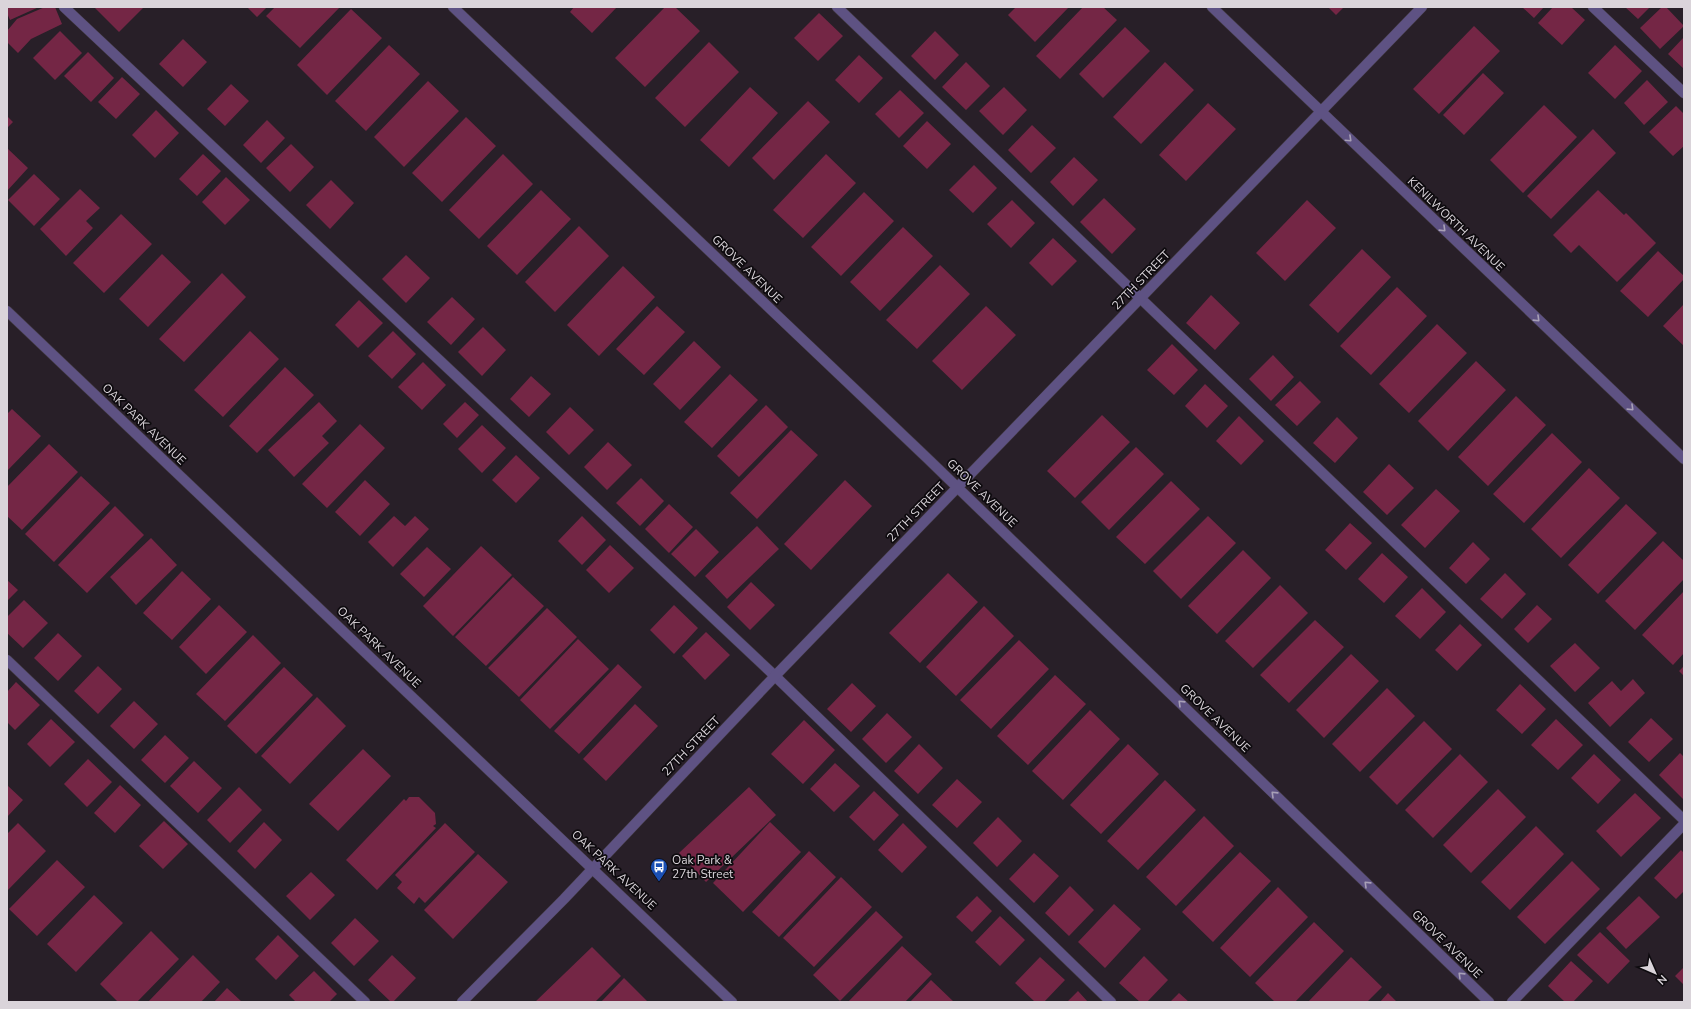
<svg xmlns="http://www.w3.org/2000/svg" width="1691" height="1009" font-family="'Nunito Sans',sans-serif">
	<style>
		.building { fill: #742645 }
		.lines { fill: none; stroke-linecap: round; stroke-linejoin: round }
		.service-casing { stroke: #443c44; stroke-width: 11 }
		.minor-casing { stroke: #443c44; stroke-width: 11 }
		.tertiary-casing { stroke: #443c44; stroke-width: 11 }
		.service { stroke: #5e5283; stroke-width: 10 }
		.minor { stroke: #5e5283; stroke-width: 10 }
		.tertiary { stroke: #5e5283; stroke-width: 10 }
		.oneway { stroke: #a8a0b7 }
		.labels { text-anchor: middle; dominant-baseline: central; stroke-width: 3.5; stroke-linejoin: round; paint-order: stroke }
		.street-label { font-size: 12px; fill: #dad4da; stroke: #0e0b0f }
		.poi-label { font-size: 12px; fill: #dad4da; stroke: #0e0b0f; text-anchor: start }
	</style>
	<rect width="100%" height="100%" fill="#281f28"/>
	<!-- building -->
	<path class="building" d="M 7,7 L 39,7 L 10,20 L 7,13 Z
		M 45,7 L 55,7 L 62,24 L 31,39 L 18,53 L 7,42 L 7,31 L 17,19 Z
		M 94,7 L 144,7 L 119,32 Z
		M 247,7 L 267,7 L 257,17 Z
		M 275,7 L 340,7 L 300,48 L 266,16 Z
		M 574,7 L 617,7 L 592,33 L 570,12 Z
		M 665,7 L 675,7 L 700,31 L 645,87 L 615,58 Z
		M 1016,7 L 1069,7 L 1035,42 L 1008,15 Z
		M 1083,7 L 1103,7 L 1117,20 L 1060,79 L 1036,56 Z
		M 1328,7 L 1344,7 L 1336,15 Z
		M 1522,7 L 1544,7 L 1534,18 Z
		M 1553,7 L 1571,7 L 1585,20 L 1562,45 L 1538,23 Z
		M 1625,7 L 1650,7 L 1638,19 Z
		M 1662,7 L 1666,7 L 1684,26 L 1660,49 L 1640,28 Z
		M 351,9 L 382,38 L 327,95 L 297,65 Z
		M 819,13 L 843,36 L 818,61 L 794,38 Z
		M 1474,26 L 1500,51 L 1439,114 L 1413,89 Z
		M 1125,27 L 1150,51 L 1103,98 L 1079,74 Z
		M 60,31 L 82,53 L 55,80 L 33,58 Z
		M 935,31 L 959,55 L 935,80 L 911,56 Z
		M 1684,37 L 1684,69 L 1668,54 Z
		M 183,39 L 207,62 L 183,87 L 159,64 Z
		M 709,42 L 739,72 L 685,127 L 655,98 Z
		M 389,45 L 420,74 L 366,131 L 335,101 Z
		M 1615,45 L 1642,71 L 1615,99 L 1588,73 Z
		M 88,52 L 114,78 L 91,102 L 64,76 Z
		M 859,55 L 883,78 L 859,103 L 835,80 Z
		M 966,62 L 990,86 L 966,110 L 942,87 Z
		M 1165,62 L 1194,90 L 1141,144 L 1113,117 Z
		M 1483,73 L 1504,93 L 1464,135 L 1443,115 Z
		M 122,77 L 140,94 L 116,119 L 98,102 Z
		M 1647,80 L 1668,102 L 1644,125 L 1624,103 Z
		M 428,81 L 459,111 L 404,167 L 374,137 Z
		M 231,84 L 249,101 L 225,126 L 207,109 Z
		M 750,87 L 778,113 L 729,167 L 700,140 Z
		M 1004,87 L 1027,110 L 1003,135 L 979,111 Z
		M 900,90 L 924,113 L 899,138 L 875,114 Z
		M 808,101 L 830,122 L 774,180 L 752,158 Z
		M 1208,103 L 1236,129 L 1186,181 L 1159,155 Z
		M 1544,105 L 1577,137 L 1523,193 L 1490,160 Z
		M 1676,106 L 1684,114 L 1684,146 L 1673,156 L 1649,132 Z
		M 156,110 L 179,133 L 155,158 L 132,135 Z
		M 7,116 L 13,122 L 7,128 Z
		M 466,117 L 496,146 L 442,202 L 412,173 Z
		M 267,120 L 285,138 L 261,163 L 243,145 Z
		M 927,121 L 951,144 L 927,169 L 903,146 Z
		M 1032,125 L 1056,148 L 1031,173 L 1008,150 Z
		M 1593,129 L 1616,153 L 1551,219 L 1527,196 Z
		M 291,144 L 314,167 L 290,192 L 266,168 Z
		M 7,148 L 28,168 L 7,191 Z
		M 203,154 L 221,171 L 197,196 L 179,179 Z
		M 503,154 L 533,184 L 479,239 L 449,210 Z
		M 826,154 L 856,183 L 803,238 L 773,210 Z
		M 1074,157 L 1098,180 L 1073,206 L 1050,182 Z
		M 974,165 L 997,188 L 973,213 L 949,190 Z
		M 34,174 L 60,199 L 34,226 L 8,200 Z
		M 226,177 L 250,200 L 225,225 L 202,202 Z
		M 331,180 L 354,203 L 330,229 L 306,205 Z
		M 80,189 L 100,208 L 86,221 L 93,228 L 66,256 L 40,229 Z
		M 541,190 L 571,219 L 517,275 L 487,246 Z
		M 1598,190 L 1624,215 L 1626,213 L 1656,243 L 1617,282 L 1579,245 L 1571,253 L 1553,235 Z
		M 864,192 L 894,221 L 841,276 L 811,247 Z
		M 1104,198 L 1136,229 L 1112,254 L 1080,222 Z
		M 1012,200 L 1035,223 L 1011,248 L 987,224 Z
		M 1307,200 L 1336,228 L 1285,281 L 1256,253 Z
		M 121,214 L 152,244 L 104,293 L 73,263 Z
		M 579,226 L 609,256 L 555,312 L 525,282 Z
		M 903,227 L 933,256 L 880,311 L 850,282 Z
		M 1053,238 L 1077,261 L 1052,286 L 1029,263 Z
		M 1362,249 L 1391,277 L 1338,333 L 1309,305 Z
		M 1658,251 L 1684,276 L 1684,279 L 1648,317 L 1620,291 Z
		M 162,254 L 191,282 L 148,327 L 119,299 Z
		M 406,255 L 430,278 L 406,303 L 382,279 Z
		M 940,265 L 970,294 L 917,349 L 886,320 Z
		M 623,266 L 655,297 L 599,356 L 567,325 Z
		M 222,273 L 246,297 L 184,362 L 159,339 Z
		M 1397,287 L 1427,316 L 1371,375 L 1340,346 Z
		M 1211,295 L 1240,323 L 1215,350 L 1186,323 Z
		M 452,297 L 475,319 L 451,345 L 427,322 Z
		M 359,300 L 383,323 L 358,348 L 335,325 Z
		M 1684,304 L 1684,346 L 1663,326 Z
		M 657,306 L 685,332 L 644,375 L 616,349 Z
		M 986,306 L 1016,335 L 962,390 L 932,361 Z
		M 1437,324 L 1467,353 L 1409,413 L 1379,384 Z
		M 483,327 L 506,350 L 482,376 L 458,352 Z
		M 250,331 L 279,359 L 223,417 L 194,390 Z
		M 393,331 L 416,354 L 392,379 L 368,356 Z
		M 694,341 L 721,367 L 680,410 L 653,384 Z
		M 1172,344 L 1198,370 L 1174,395 L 1147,370 Z
		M 1273,355 L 1294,377 L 1271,401 L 1249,379 Z
		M 1476,361 L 1506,390 L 1448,451 L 1418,421 Z
		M 423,362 L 446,385 L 422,410 L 398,387 Z
		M 285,367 L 314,395 L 257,453 L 229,426 Z
		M 730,374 L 758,400 L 712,448 L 684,422 Z
		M 531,376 L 551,394 L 529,417 L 510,399 Z
		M 1300,381 L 1321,402 L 1297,426 L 1275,405 Z
		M 1205,384 L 1228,406 L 1207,428 L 1185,406 Z
		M 1516,396 L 1546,425 L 1488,486 L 1458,457 Z
		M 319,402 L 337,421 L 322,436 L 329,443 L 294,477 L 268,450 Z
		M 465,402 L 479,415 L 457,438 L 443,424 Z
		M 766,405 L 788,427 L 739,477 L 717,456 Z
		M 570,407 L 594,430 L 569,455 L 546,432 Z
		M 12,409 L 41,436 L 7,471 L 7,414 Z
		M 1102,415 L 1130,442 L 1075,498 L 1047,471 Z
		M 1239,416 L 1264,441 L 1241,465 L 1216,441 Z
		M 1337,417 L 1358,438 L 1335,463 L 1313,443 Z
		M 360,424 L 385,448 L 327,508 L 302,484 Z
		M 482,425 L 506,448 L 482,473 L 458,449 Z
		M 791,430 L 818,455 L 757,519 L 730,493 Z
		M 1552,433 L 1582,462 L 1524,523 L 1493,494 Z
		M 608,442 L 632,465 L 607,490 L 584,467 Z
		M 49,444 L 78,472 L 22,530 L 7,516 L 7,487 Z
		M 1136,447 L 1164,474 L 1109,530 L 1081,502 Z
		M 516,455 L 540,478 L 516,503 L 492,480 Z
		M 1389,464 L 1414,488 L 1387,515 L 1363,492 Z
		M 1589,468 L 1620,498 L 1561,558 L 1531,529 Z
		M 81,476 L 110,503 L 54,562 L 25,534 Z
		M 641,478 L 664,501 L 640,526 L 616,503 Z
		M 365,480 L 390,504 L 360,536 L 335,512 Z
		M 845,480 L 872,506 L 811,570 L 784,544 Z
		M 1171,481 L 1200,509 L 1145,564 L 1116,537 Z
		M 1436,489 L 1460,511 L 1425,548 L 1401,525 Z
		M 669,504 L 693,527 L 669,553 L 645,529 Z
		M 1626,504 L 1657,533 L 1598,594 L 1568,565 Z
		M 115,506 L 144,535 L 87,593 L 58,565 Z
		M 394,516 L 405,526 L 415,516 L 429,529 L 393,567 L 368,542 Z
		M 582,516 L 606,540 L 582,565 L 558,541 Z
		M 1208,516 L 1236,543 L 1181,599 L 1153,571 Z
		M 1350,523 L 1372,543 L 1346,570 L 1325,550 Z
		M 757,526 L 779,549 L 727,599 L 705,576 Z
		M 696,529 L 719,552 L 695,577 L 671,554 Z
		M 151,538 L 177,565 L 136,605 L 110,577 Z
		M 1663,541 L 1684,561 L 1684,579 L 1635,630 L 1605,601 Z
		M 1473,542 L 1490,559 L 1466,584 L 1449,568 Z
		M 610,545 L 634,568 L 609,593 L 586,570 Z
		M 481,546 L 512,575 L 453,636 L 423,606 Z
		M 427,547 L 451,569 L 424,597 L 400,574 Z
		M 1243,550 L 1271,578 L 1217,634 L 1188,606 Z
		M 1382,553 L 1408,577 L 1384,603 L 1358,579 Z
		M 182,571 L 211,599 L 172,640 L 143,613 Z
		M 948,573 L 978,602 L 920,663 L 889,633 Z
		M 1505,573 L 1526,594 L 1502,619 L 1480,599 Z
		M 513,577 L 544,606 L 486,666 L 455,637 Z
		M 7,580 L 18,590 L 7,601 Z
		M 751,582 L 775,605 L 750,630 L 727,607 Z
		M 1280,585 L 1308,613 L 1253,668 L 1225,641 Z
		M 1422,588 L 1446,612 L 1420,639 L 1395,616 Z
		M 1684,591 L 1684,653 L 1673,665 L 1642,635 Z
		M 24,600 L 48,623 L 23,648 L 7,633 L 7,617 Z
		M 219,605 L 247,632 L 206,674 L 179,647 Z
		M 674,605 L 698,628 L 674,654 L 650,630 Z
		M 1537,605 L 1552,619 L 1528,643 L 1514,629 Z
		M 984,606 L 1014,636 L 956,696 L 926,667 Z
		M 547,608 L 577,637 L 519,697 L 488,668 Z
		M 1315,620 L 1344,647 L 1289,703 L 1260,675 Z
		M 1460,624 L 1482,645 L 1457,671 L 1435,650 Z
		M 706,632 L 730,655 L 705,680 L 682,656 Z
		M 58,633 L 82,656 L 58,681 L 34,658 Z
		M 253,635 L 281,663 L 225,721 L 196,694 Z
		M 578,639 L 609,669 L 550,729 L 520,700 Z
		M 1019,640 L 1049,669 L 991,729 L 960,700 Z
		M 1575,643 L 1600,668 L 1575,692 L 1550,666 Z
		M 1351,654 L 1379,681 L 1324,738 L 1296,710 Z
		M 618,664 L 642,687 L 579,754 L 554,731 Z
		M 98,666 L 122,689 L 98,714 L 74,691 Z
		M 1684,666 L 1684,676 L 1679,671 Z
		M 284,667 L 313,695 L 256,754 L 227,726 Z
		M 1055,675 L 1086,704 L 1028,765 L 997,736 Z
		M 1633,679 L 1645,693 L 1610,727 L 1588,703 L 1612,681 L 1621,691 Z
		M 16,682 L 40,705 L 15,730 L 7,722 L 7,692 Z
		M 852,683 L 876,706 L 851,732 L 827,709 Z
		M 1520,684 L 1546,709 L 1522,734 L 1496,710 Z
		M 1387,688 L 1415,716 L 1360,772 L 1332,744 Z
		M 317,697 L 346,726 L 290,784 L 261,756 Z
		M 134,701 L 158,724 L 134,749 L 110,726 Z
		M 635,704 L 658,726 L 606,781 L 583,759 Z
		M 1090,710 L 1120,739 L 1063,800 L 1032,771 Z
		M 887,713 L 912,737 L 886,763 L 862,739 Z
		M 1651,718 L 1673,739 L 1649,762 L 1628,742 Z
		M 51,719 L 75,742 L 50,767 L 27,744 Z
		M 1556,719 L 1583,745 L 1558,770 L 1531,745 Z
		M 804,720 L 835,750 L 803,784 L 771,754 Z
		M 1424,721 L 1452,749 L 1397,805 L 1369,777 Z
		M 165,735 L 189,758 L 165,783 L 141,760 Z
		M 919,744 L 943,768 L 918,794 L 894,771 Z
		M 1128,744 L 1159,774 L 1101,834 L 1070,805 Z
		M 363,749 L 391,776 L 338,831 L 309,804 Z
		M 1680,753 L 1684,757 L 1683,799 L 1659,775 Z
		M 1460,754 L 1488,782 L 1433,838 L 1405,810 Z
		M 1594,754 L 1621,780 L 1598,804 L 1571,778 Z
		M 88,759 L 112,782 L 87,807 L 64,784 Z
		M 194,761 L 222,788 L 198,813 L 170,786 Z
		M 835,763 L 860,786 L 834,812 L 810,789 Z
		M 957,779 L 982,802 L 957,828 L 932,805 Z
		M 1165,780 L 1196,810 L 1138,870 L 1107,841 Z
		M 7,785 L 23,800 L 7,817 Z
		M 120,785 L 141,805 L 115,833 L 94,813 Z
		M 239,787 L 262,810 L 230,843 L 207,820 Z
		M 749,787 L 776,815 L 706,882 L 679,853 Z
		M 1498,789 L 1526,817 L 1471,873 L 1443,845 Z
		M 874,791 L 899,815 L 874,841 L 849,817 Z
		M 1635,793 L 1661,818 L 1621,857 L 1596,831 Z
		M 409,797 L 419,797 L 435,813 L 436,824 L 433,826 L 436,828 L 377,890 L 346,860 L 404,799 L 406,801 Z
		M 1204,816 L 1234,846 L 1176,906 L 1146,877 Z
		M 998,817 L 1022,841 L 997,867 L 973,843 Z
		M 164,821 L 188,844 L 163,869 L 139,846 Z
		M 264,822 L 282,840 L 255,869 L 237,851 Z
		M 770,822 L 801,852 L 743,912 L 713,883 Z
		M 18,823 L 46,851 L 7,891 L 7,834 Z
		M 445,823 L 475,852 L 425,903 L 419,897 L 414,904 L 397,888 L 402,882 L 395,875 Z
		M 903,823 L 927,847 L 902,873 L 878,850 Z
		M 1536,826 L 1564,854 L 1510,910 L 1481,882 Z
		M 1681,850 L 1684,853 L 1684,891 L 1676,899 L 1654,878 Z
		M 809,851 L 836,877 L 779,937 L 752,912 Z
		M 1240,852 L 1271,881 L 1213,942 L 1182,912 Z
		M 1034,853 L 1059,876 L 1034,903 L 1009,879 Z
		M 478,854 L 508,882 L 453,939 L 424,910 Z
		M 57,860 L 85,887 L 37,936 L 9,909 Z
		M 1572,861 L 1600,889 L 1545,944 L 1517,917 Z
		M 311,872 L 335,895 L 310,920 L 286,896 Z
		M 841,877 L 872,907 L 814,967 L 783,938 Z
		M 1070,886 L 1094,910 L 1069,936 L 1045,913 Z
		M 1278,887 L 1308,917 L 1250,977 L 1220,948 Z
		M 94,895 L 123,923 L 76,972 L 47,944 Z
		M 977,896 L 992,911 L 972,932 L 956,917 Z
		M 1639,896 L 1660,917 L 1626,949 L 1606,928 Z
		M 1114,904 L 1141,929 L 1105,968 L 1078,942 Z
		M 876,911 L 903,937 L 840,1001 L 813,975 Z
		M 1000,916 L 1025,940 L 1000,966 L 975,942 Z
		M 355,918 L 379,941 L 354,966 L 331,943 Z
		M 1314,922 L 1344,951 L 1295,1002 L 1275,1002 L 1255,983 Z
		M 151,931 L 179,959 L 137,1002 L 118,1002 L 100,984 Z
		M 1600,932 L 1630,961 L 1608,984 L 1577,955 Z
		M 278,935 L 299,956 L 276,980 L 255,959 Z
		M 902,946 L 932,974 L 905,1002 L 848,1002 Z
		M 592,947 L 621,976 L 595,1002 L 535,1002 Z
		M 193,955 L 220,982 L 201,1002 L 148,1002 Z
		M 392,955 L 416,978 L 393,1002 L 391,1002 L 368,980 Z
		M 1144,956 L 1168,980 L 1147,1002 L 1140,1002 L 1119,983 Z
		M 1040,957 L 1065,980 L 1044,1002 L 1035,1002 L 1015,983 Z
		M 1351,957 L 1382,987 L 1367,1002 L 1308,1002 Z
		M 1571,961 L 1593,981 L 1573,1002 L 1565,1002 L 1548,986 Z
		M 1684,967 L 1684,985 L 1675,976 Z
		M 314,971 L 337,994 L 329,1002 L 296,1002 L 289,995 Z
		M 624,978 L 648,1002 L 601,1002 Z
		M 931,980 L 954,1002 L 910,1002 Z
		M 227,988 L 242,1002 L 214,1002 Z
		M 1078,991 L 1088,1002 L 1067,1002 Z
		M 1179,993 L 1189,1002 L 1170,1002 Z
		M 1388,993 L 1397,1002 L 1380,1002 Z"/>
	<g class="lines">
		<defs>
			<path id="service" d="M 64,7 L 775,676 L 1111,1002
				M 837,7 L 1684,820
				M 1593,7 L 1684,93
				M 7,660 L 365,1002
				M 1512,1002 L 1684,824"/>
			<path id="minor" d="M 453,7 L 927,458 L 1489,1002
				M 1212,7 L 1684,459
				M 462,1002 L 564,899 L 775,676 L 1422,7"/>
			<path id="tertiary" d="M 7,311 L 732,1002"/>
		</defs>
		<!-- service casing -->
		<use href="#service" class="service-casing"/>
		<!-- minor casing -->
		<use href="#minor" class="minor-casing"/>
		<!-- tertiary casing -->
		<use href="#tertiary" class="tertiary-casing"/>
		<!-- service -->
		<use href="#service" class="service"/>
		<!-- minor -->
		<use href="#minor" class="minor"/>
		<!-- tertiary -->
		<use href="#tertiary" class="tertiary"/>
	</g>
	<!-- one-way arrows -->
	<defs><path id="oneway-chevron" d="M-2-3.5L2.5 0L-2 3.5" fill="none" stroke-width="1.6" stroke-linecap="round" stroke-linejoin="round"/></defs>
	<g class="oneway">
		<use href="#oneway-chevron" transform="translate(1349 139) rotate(43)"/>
		<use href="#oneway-chevron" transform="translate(1443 229) rotate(44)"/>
		<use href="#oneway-chevron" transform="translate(1537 319) rotate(44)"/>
		<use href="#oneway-chevron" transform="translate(1631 408) rotate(44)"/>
		<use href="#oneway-chevron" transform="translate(1181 703) rotate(-136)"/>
		<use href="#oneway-chevron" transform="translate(1274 794) rotate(-136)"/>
		<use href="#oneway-chevron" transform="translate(1367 884) rotate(-136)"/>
		<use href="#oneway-chevron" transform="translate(1461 975) rotate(-136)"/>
	</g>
	<!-- icons -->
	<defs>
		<symbol id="bus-pin" viewBox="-11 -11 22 30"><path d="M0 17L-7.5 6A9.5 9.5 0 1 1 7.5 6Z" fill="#1a4fb4" stroke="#0e0b0f"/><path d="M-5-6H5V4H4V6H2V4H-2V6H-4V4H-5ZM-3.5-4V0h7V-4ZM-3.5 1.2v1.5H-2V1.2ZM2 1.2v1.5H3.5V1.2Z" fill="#fff"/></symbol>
	</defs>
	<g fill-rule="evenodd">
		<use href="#bus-pin" x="649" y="857" width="20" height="27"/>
	</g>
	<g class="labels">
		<!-- street labels -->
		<g class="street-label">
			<text transform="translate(1456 224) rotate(44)">KENILWORTH AVENUE</text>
			<text transform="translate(747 269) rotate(44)">GROVE AVENUE</text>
			<text transform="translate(1141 280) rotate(-46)">27TH STREET</text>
			<text transform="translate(144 424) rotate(44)">OAK PARK AVENUE</text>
			<text transform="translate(982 493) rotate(44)">GROVE AVENUE</text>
			<text transform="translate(916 512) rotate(-46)">27TH STREET</text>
			<text transform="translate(379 647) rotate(44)">OAK PARK AVENUE</text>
			<text transform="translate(1215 718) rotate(44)">GROVE AVENUE</text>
			<text transform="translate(691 746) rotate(-46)">27TH STREET</text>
			<text transform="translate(614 870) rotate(43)">OAK PARK AVENUE</text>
			<text transform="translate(1447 944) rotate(44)">GROVE AVENUE</text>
		</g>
		<!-- poi labels -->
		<g class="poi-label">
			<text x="672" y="860">Oak Park &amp;<tspan x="672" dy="14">27th Street</tspan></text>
		</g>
	</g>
	<!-- border -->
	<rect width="1691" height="1009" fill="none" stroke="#dad4da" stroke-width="16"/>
	<!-- north arrow -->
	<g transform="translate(1655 973) rotate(135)" stroke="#0e0b0f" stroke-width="3" paint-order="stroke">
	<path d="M0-3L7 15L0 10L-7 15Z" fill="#dad4da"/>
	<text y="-6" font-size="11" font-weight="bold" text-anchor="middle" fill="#dad4da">N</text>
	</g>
</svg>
